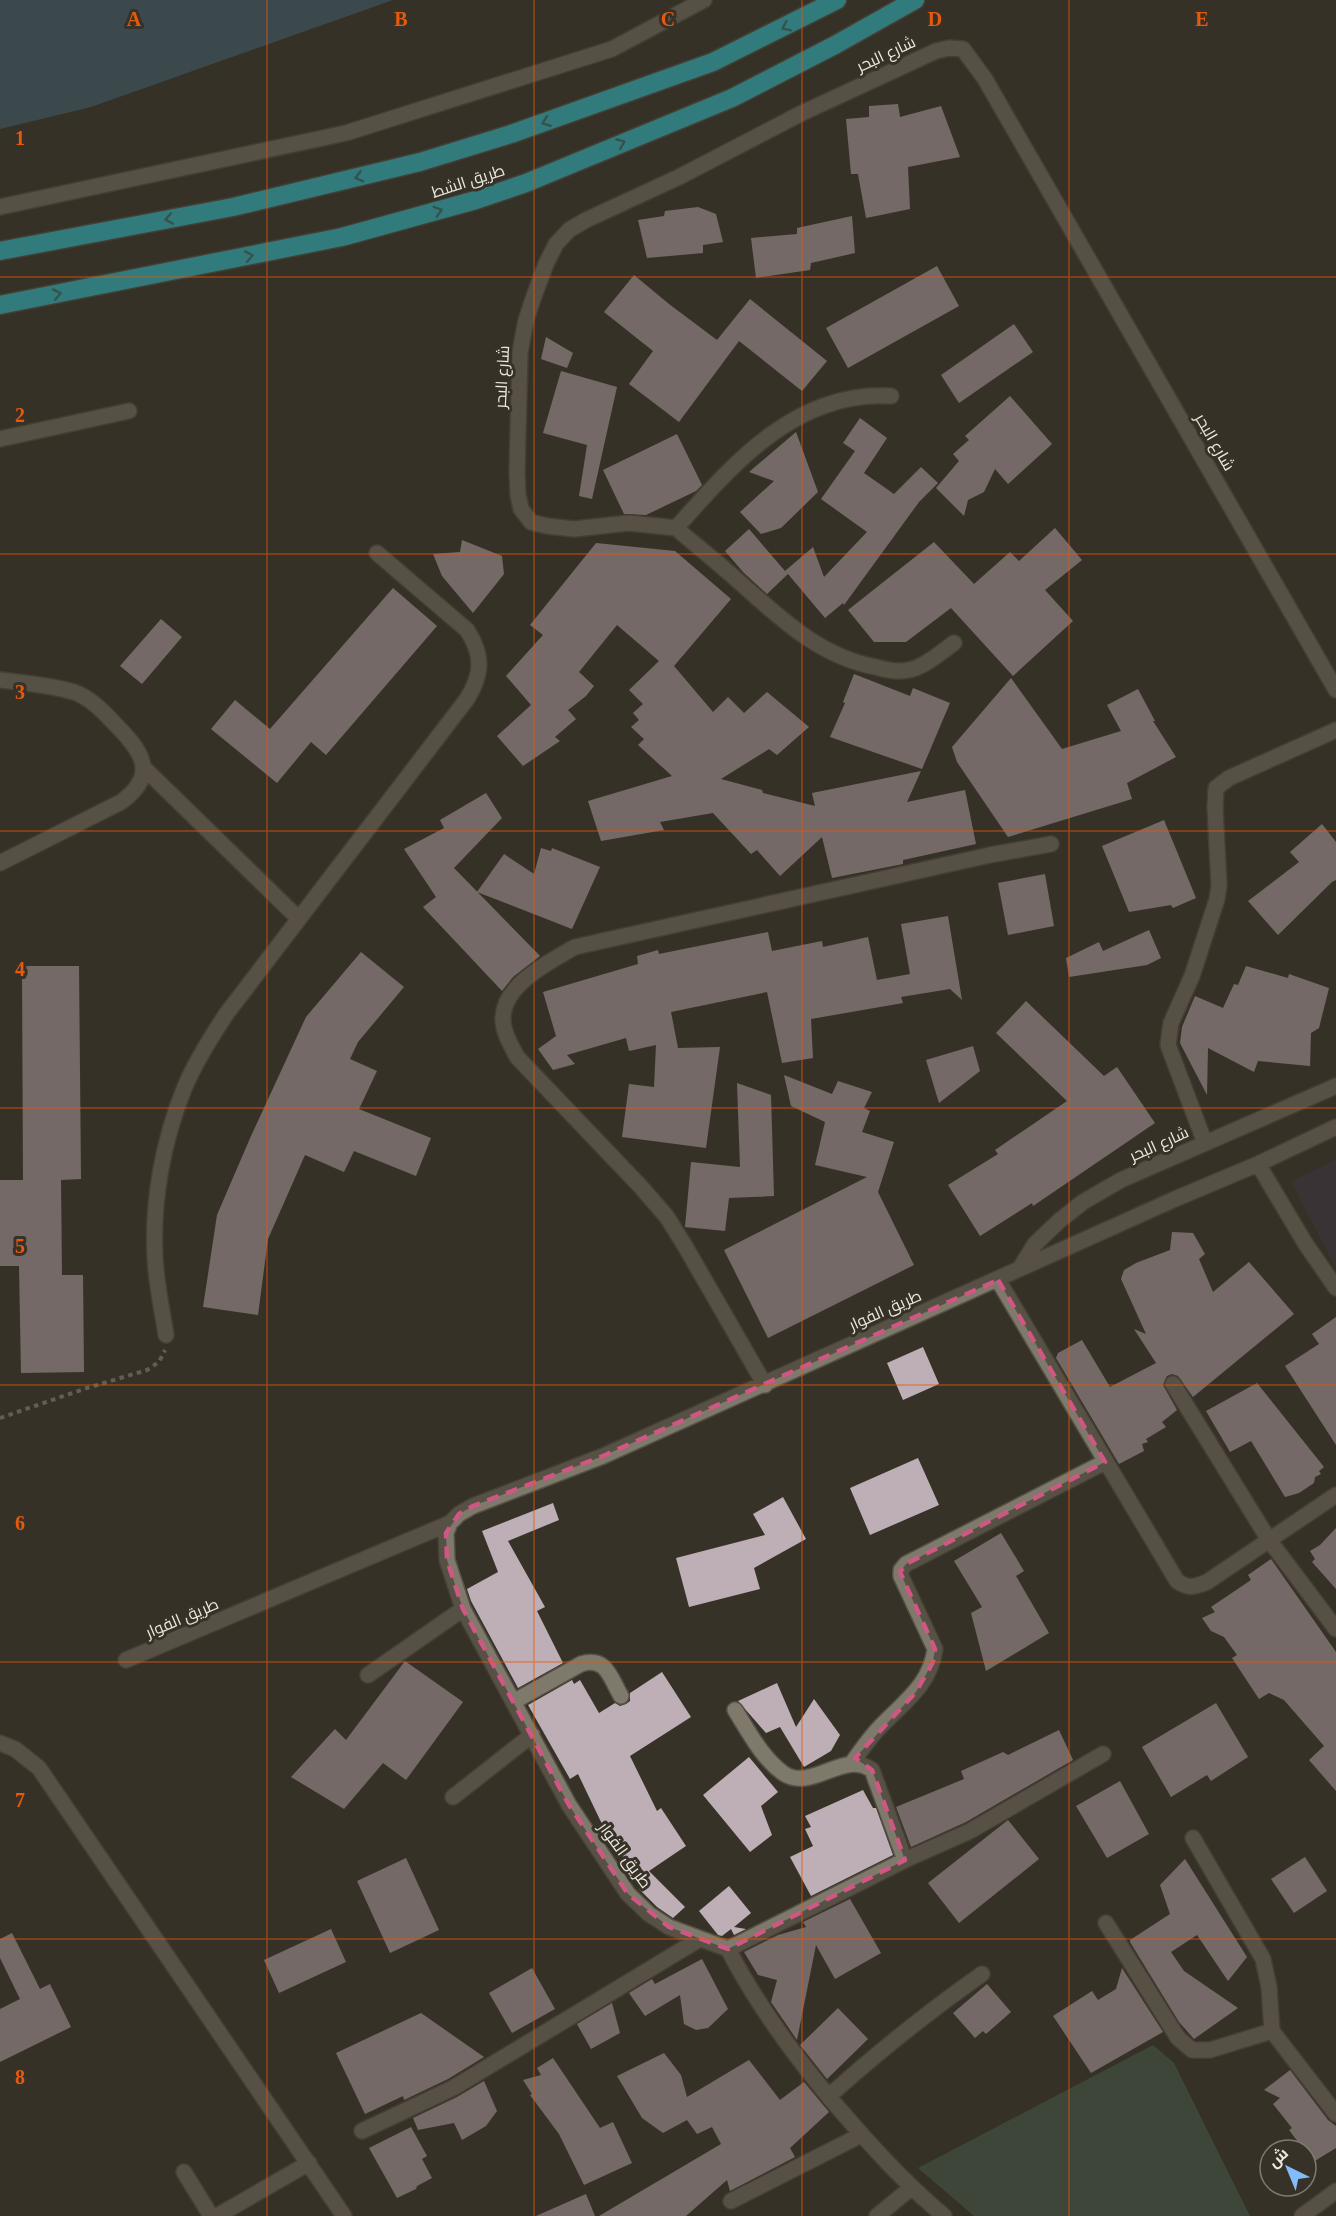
<svg xmlns="http://www.w3.org/2000/svg" width="1336" height="2216" font-family="'Times New Roman',Cairo,serif">
	<style>
		.education { fill: #3e3647 }
		.green { fill: #465f4e }
		.water { fill: #42657a }
		.building { fill: #beaeb5 }
		.lines { fill: none; stroke-linecap: round; stroke-linejoin: round }
		.minor-casing { stroke: #545046; stroke-width: 18 }
		.highway-casing { stroke: #545046; stroke-width: 21 }
		.path { stroke: #98948b; stroke-width: 4; stroke-dasharray: 4.5 4.5; stroke-linecap: butt }
		.minor { stroke: #7f796c; stroke-width: 15 }
		.highway { stroke: #2ed4e7; stroke-width: 18 }
		.oneway { stroke: #337b7d }
		.marked { fill: none; stroke: #cf5783; stroke-width: 4.5; stroke-dasharray: 12 8; stroke-linejoin: round }
		.grid { fill: none; stroke: #e8590c; stroke-width: 1.5; stroke-opacity: 0.55 }
		.labels { text-anchor: middle; dominant-baseline: central; stroke-width: 6; stroke-linejoin: round; paint-order: stroke }
		.street-label { font-size: 16px; fill: #ece9e1; stroke: #373227 }
		.grid-label { font-size: 20px; text-anchor: middle; font-weight: bold; fill: #e8590c; stroke: #373227; stroke-width: 6; stroke-linejoin: round; paint-order: stroke }
	</style>
	<rect width="100%" height="100%" fill="#373227"/>
	<!-- education -->
	<path class="education" d="M 1336,1160 L 1336,1268 L 1291,1181 Z"/>
	<!-- green -->
	<path class="green" d="M 1153,2045 L 1174,2063 L 1250,2216 L 974,2216 L 918,2168 Z"/>
	<!-- water -->
	<path class="water" d="M 0,0 L 393,0 L 91,107 L 0,129 Z"/>
	<!-- building -->
	<path class="building" d="M 898,104 L 900,117 L 941,106 L 960,157 L 908,167 L 910,209 L 866,218 L 858,174 L 851,174 L 846,119 L 869,117 L 869,106 Z
		M 698,207 L 716,214 L 723,242 L 703,245 L 703,253 L 647,258 L 638,220 L 664,216 L 665,211 Z
		M 852,216 L 855,253 L 811,263 L 810,270 L 756,278 L 751,238 L 797,234 L 797,228 Z
		M 937,266 L 959,306 L 848,368 L 826,328 Z
		M 634,275 L 669,304 L 717,340 L 750,299 L 827,361 L 802,391 L 739,341 L 679,422 L 629,384 L 653,351 L 604,312 Z
		M 1014,324 L 1033,352 L 959,403 L 941,375 Z
		M 546,337 L 573,353 L 567,368 L 541,359 Z
		M 561,371 L 617,387 L 592,499 L 579,496 L 587,445 L 543,433 Z
		M 1010,396 L 1052,444 L 1008,484 L 995,469 L 984,492 L 968,500 L 964,516 L 936,488 L 959,461 L 953,454 L 969,440 L 965,436 Z
		M 860,418 L 887,438 L 864,473 L 894,494 L 921,467 L 938,483 L 919,502 L 844,605 L 843,603 L 825,618 L 788,574 L 767,594 L 743,572 L 725,551 L 749,529 L 785,571 L 813,547 L 824,577 L 867,532 L 821,499 L 855,451 L 843,443 Z
		M 796,432 L 818,492 L 781,528 L 761,534 L 740,512 L 774,481 L 749,472 Z
		M 677,434 L 702,485 L 696,491 L 646,515 L 624,514 L 603,470 Z
		M 1055,528 L 1082,560 L 1045,590 L 1073,621 L 1013,676 L 951,608 L 906,642 L 874,642 L 848,610 L 934,542 L 974,584 L 1010,552 L 1019,561 Z
		M 462,540 L 502,556 L 504,574 L 473,613 L 442,576 L 433,554 L 460,552 Z
		M 596,543 L 675,551 L 731,599 L 674,666 L 713,712 L 728,697 L 744,713 L 767,692 L 809,727 L 777,755 L 769,749 L 721,779 L 762,790 L 763,793 L 815,806 L 812,793 L 921,771 L 907,802 L 965,790 L 976,844 L 903,860 L 903,864 L 832,878 L 822,837 L 780,876 L 757,850 L 751,854 L 713,813 L 660,822 L 664,830 L 601,841 L 588,801 L 672,776 L 638,745 L 644,739 L 631,727 L 639,720 L 633,713 L 643,704 L 629,690 L 659,661 L 617,625 L 579,672 L 594,686 L 586,696 L 568,710 L 576,719 L 555,737 L 560,741 L 523,766 L 497,736 L 531,705 L 506,676 L 543,635 L 530,625 Z
		M 393,588 L 437,626 L 326,755 L 311,742 L 277,783 L 211,729 L 235,700 L 270,729 Z
		M 161,619 L 182,637 L 142,684 L 120,666 Z
		M 854,674 L 910,696 L 913,688 L 950,703 L 922,769 L 830,737 L 845,703 L 843,702 Z
		M 1011,678 L 1062,749 L 1121,731 L 1107,705 L 1138,689 L 1155,721 L 1153,721 L 1176,757 L 1127,783 L 1132,799 L 1008,837 L 957,762 L 952,747 Z
		M 486,793 L 502,818 L 454,868 L 540,956 L 513,977 L 502,991 L 423,907 L 436,897 L 404,849 L 444,828 L 440,820 Z
		M 1164,820 L 1196,898 L 1173,908 L 1171,905 L 1129,912 L 1102,846 Z
		M 1322,824 L 1336,842 L 1336,880 L 1332,882 L 1278,935 L 1248,901 L 1299,862 L 1290,852 Z
		M 541,848 L 551,851 L 552,848 L 600,867 L 572,929 L 477,892 L 504,854 L 534,874 Z
		M 1045,874 L 1054,926 L 1008,935 L 998,883 Z
		M 948,916 L 962,1000 L 950,989 L 901,997 L 903,1003 L 811,1019 L 813,1058 L 782,1063 L 767,992 L 671,1012 L 678,1048 L 720,1047 L 706,1148 L 622,1137 L 629,1084 L 654,1087 L 656,1045 L 629,1051 L 626,1038 L 567,1055 L 575,1064 L 553,1070 L 538,1049 L 556,1036 L 543,992 L 638,964 L 637,956 L 658,950 L 659,954 L 768,932 L 772,951 L 822,941 L 823,947 L 868,937 L 877,980 L 910,974 L 901,924 Z
		M 1149,930 L 1161,958 L 1147,965 L 1069,977 L 1066,958 L 1099,942 L 1103,951 Z
		M 361,952 L 404,987 L 358,1042 L 350,1059 L 377,1071 L 359,1109 L 431,1138 L 416,1176 L 354,1151 L 344,1172 L 305,1155 L 268,1239 L 258,1315 L 203,1307 L 217,1215 L 251,1136 L 306,1017 Z
		M 22,966 L 79,966 L 81,1179 L 61,1180 L 62,1275 L 83,1275 L 84,1372 L 21,1373 L 19,1266 L 0,1266 L 0,1180 L 23,1180 Z
		M 1246,966 L 1288,978 L 1289,974 L 1329,988 L 1319,1028 L 1311,1033 L 1310,1066 L 1258,1061 L 1254,1072 L 1208,1048 L 1207,1095 L 1180,1043 L 1182,1027 L 1195,996 L 1223,1008 L 1234,984 L 1238,985 Z
		M 1026,1001 L 1104,1076 L 1117,1067 L 1155,1123 L 1033,1206 L 1032,1203 L 980,1236 L 948,1185 L 998,1154 L 995,1150 L 1067,1101 L 996,1033 Z
		M 973,1046 L 980,1071 L 939,1103 L 926,1060 Z
		M 784,1075 L 832,1094 L 838,1081 L 872,1092 L 864,1108 L 870,1111 L 862,1132 L 894,1142 L 878,1192 L 914,1265 L 768,1338 L 724,1250 L 867,1177 L 815,1165 L 825,1122 L 791,1106 Z
		M 737,1083 L 771,1095 L 774,1196 L 729,1198 L 725,1231 L 685,1227 L 691,1162 L 740,1167 Z
		M 1172,1232 L 1193,1233 L 1205,1254 L 1199,1259 L 1213,1292 L 1249,1262 L 1294,1314 L 1193,1397 L 1178,1376 L 1172,1374 L 1167,1376 L 1163,1385 L 1177,1410 L 1162,1422 L 1166,1427 L 1146,1439 L 1148,1442 L 1142,1444 L 1144,1451 L 1119,1464 L 1056,1358 L 1058,1353 L 1082,1340 L 1110,1387 L 1156,1363 L 1134,1329 L 1146,1334 L 1121,1279 L 1124,1270 L 1136,1263 L 1170,1250 Z
		M 1336,1317 L 1336,1445 L 1285,1366 L 1319,1344 L 1312,1334 Z
		M 923,1347 L 939,1384 L 903,1400 L 887,1363 Z
		M 1257,1383 L 1324,1467 L 1319,1471 L 1321,1474 L 1315,1477 L 1314,1483 L 1299,1493 L 1285,1497 L 1251,1441 L 1230,1452 L 1206,1411 Z
		M 918,1458 L 939,1505 L 870,1535 L 850,1488 Z
		M 783,1497 L 806,1539 L 754,1568 L 760,1589 L 689,1607 L 676,1558 L 765,1535 L 753,1514 Z
		M 553,1503 L 559,1520 L 508,1541 L 545,1607 L 537,1611 L 563,1663 L 518,1688 L 471,1601 L 467,1589 L 498,1572 L 482,1531 Z
		M 1336,1528 L 1336,1589 L 1312,1562 L 1315,1559 L 1310,1551 L 1320,1545 Z
		M 1001,1533 L 1024,1571 L 1016,1576 L 1049,1633 L 986,1671 L 971,1613 L 982,1607 L 954,1561 Z
		M 1271,1559 L 1336,1652 L 1336,1791 L 1309,1760 L 1324,1746 L 1284,1700 L 1269,1693 L 1259,1699 L 1232,1658 L 1237,1655 L 1224,1637 L 1211,1631 L 1202,1618 L 1215,1612 L 1211,1607 L 1251,1580 L 1248,1575 Z
		M 405,1661 L 463,1702 L 406,1780 L 383,1763 L 344,1809 L 291,1777 L 335,1729 L 346,1740 Z
		M 662,1672 L 691,1717 L 630,1756 L 657,1811 L 661,1808 L 686,1846 L 649,1871 L 685,1907 L 673,1918 L 657,1907 L 639,1889 L 642,1886 L 602,1824 L 578,1774 L 570,1779 L 528,1705 L 572,1680 L 574,1684 L 580,1680 L 599,1713 L 615,1703 L 620,1706 L 626,1704 L 630,1701 L 630,1693 Z
		M 777,1683 L 796,1727 L 814,1699 L 840,1735 L 831,1751 L 804,1767 L 780,1727 L 766,1733 L 738,1701 Z
		M 1216,1703 L 1248,1757 L 1211,1781 L 1207,1775 L 1171,1797 L 1142,1747 Z
		M 1059,1730 L 1073,1760 L 966,1822 L 911,1847 L 896,1807 L 964,1779 L 961,1771 L 1003,1752 L 1008,1755 Z
		M 749,1757 L 778,1792 L 761,1806 L 772,1835 L 750,1852 L 703,1795 Z
		M 1120,1781 L 1149,1834 L 1107,1858 L 1076,1806 Z
		M 863,1790 L 873,1808 L 876,1808 L 893,1855 L 811,1896 L 790,1857 L 813,1846 L 805,1829 L 811,1827 L 805,1816 Z
		M 1008,1820 L 1039,1859 L 959,1923 L 928,1883 Z
		M 1305,1857 L 1327,1891 L 1294,1913 L 1271,1879 Z
		M 406,1858 L 439,1930 L 390,1953 L 357,1881 Z
		M 1185,1859 L 1247,1957 L 1228,1981 L 1197,1935 L 1171,1952 L 1184,1971 L 1238,2008 L 1194,2039 L 1179,2022 L 1130,1942 L 1130,1940 L 1170,1914 L 1160,1885 Z
		M 729,1886 L 751,1913 L 734,1927 L 746,1929 L 734,1935 L 731,1929 L 722,1936 L 718,1935 L 699,1911 Z
		M 850,1899 L 881,1953 L 835,1979 L 816,1945 L 797,2040 L 771,2002 L 777,1980 L 758,1975 L 744,1952 L 778,1935 L 806,1927 L 803,1922 Z
		M 331,1929 L 346,1962 L 279,1993 L 264,1960 Z
		M 12,1933 L 40,1989 L 50,1984 L 71,2027 L 0,2062 L 0,2009 L 20,1999 L 0,1958 L 0,1939 Z
		M 702,1959 L 728,2009 L 708,2028 L 696,2030 L 684,2024 L 680,1995 L 645,2016 L 629,1993 L 652,1979 L 655,1984 Z
		M 532,1968 L 555,2009 L 512,2033 L 489,1993 Z
		M 1122,1968 L 1163,2032 L 1091,2073 L 1053,2016 L 1092,1991 L 1098,2000 L 1116,1989 Z
		M 987,1984 L 1011,2012 L 986,2034 L 983,2031 L 975,2038 L 953,2013 Z
		M 612,2003 L 620,2033 L 591,2049 L 577,2024 Z
		M 838,2008 L 868,2039 L 827,2079 L 800,2045 Z
		M 421,2013 L 484,2057 L 448,2079 L 404,2100 L 403,2096 L 365,2114 L 336,2053 Z
		M 664,2053 L 681,2075 L 687,2097 L 749,2060 L 780,2100 L 804,2082 L 829,2112 L 790,2148 L 795,2157 L 730,2191 L 727,2180 L 686,2216 L 599,2216 L 721,2144 L 712,2127 L 697,2134 L 687,2120 L 663,2133 L 642,2118 L 617,2076 Z
		M 553,2058 L 600,2128 L 613,2122 L 632,2163 L 584,2185 L 559,2134 L 530,2095 L 532,2094 L 523,2080 L 541,2075 L 537,2068 Z
		M 1290,2070 L 1328,2120 L 1336,2126 L 1336,2148 L 1313,2162 L 1306,2150 L 1304,2150 L 1289,2130 L 1292,2128 L 1273,2104 L 1280,2098 L 1264,2090 Z
		M 484,2081 L 497,2111 L 486,2126 L 462,2140 L 454,2123 L 418,2130 L 413,2118 L 457,2097 Z
		M 411,2127 L 427,2156 L 422,2159 L 432,2178 L 417,2186 L 416,2189 L 397,2198 L 369,2148 Z
		M 586,2194 L 595,2216 L 536,2216 Z"/>
	<g class="lines">
		<defs>
			<path id="minor" d="M 0,207 L 346,133 L 612,49 L 704,0
				M 0,439 L 129,411
				M 676,528 L 629,523 L 574,529 L 547,526 L 531,522 L 521,509 L 518,495 L 517,471 L 520,352 L 526,320 L 534,296 L 546,264 L 556,244 L 569,230 L 586,220 L 679,177 L 802,113 L 936,51 L 949,48 L 963,49 L 985,79 L 1336,690
				M 676,528 C 693,543 711,557 728,572 C 773,611 815,656 876,667 C 883,669 891,671 898,671 C 920,672 937,655 954,643
				M 676,528 C 733,464 796,390 891,396
				M 0,680 C 24,683 51,685 74,692 C 90,698 102,710 114,723 C 141,750 160,774 121,802 L 0,863
				M 143,767 L 299,919
				M 1205,1143 L 1168,1045 L 1171,1023 L 1192,976 L 1217,899 L 1219,885 L 1215,807 L 1216,788 L 1229,778 L 1336,730
				M 1258,1164 L 1305,1243 L 1336,1288
				M 1020,1268 L 1035,1244 L 1059,1221 L 1083,1202 L 1121,1180 L 1336,1086
				M 998,1280 L 1177,1581 C 1188,1589 1195,1587 1207,1582 L 1336,1495
				M 166,1335 C 162,1309 156,1283 155,1257 C 152,1201 163,1141 184,1089 C 195,1062 211,1037 227,1013 L 467,699 C 483,673 483,655 467,630 L 377,553
				M 1173,1384 L 1269,1540 L 1336,1629
				M 765,1385 L 685,1246 L 667,1217 L 641,1187 L 517,1057 C 511,1045 502,1031 503,1017 C 504,984 551,961 575,947 L 990,855 L 1051,844
				M 126,1660 L 450,1523
				M 368,1675 L 463,1609
				M 513,1702 L 581,1664 C 606,1656 610,1677 621,1696
				M 735,1710 C 749,1732 762,1758 783,1773 C 811,1793 844,1749 872,1770 L 905,1860
				M 0,1743 L 15,1749 L 39,1768 L 344,2216
				M 852,1763 C 862,1749 872,1734 885,1722 C 907,1700 931,1682 935,1649 L 901,1576 L 901,1570 L 906,1564 L 1105,1462
				M 453,1797 L 532,1735
				M 1193,1838 L 1263,1959 L 1269,1987 L 1272,2031 L 1336,2114
				M 1106,1923 L 1178,2038 L 1192,2050 L 1210,2050 L 1272,2031
				M 728,1949 L 905,1860 L 970,1831 L 1103,1754
				M 829,2096 C 878,2052 928,2012 982,1974
				M 362,2131 L 453,2088 L 698,1940
				M 184,2172 L 211,2216
				M 731,2201 L 861,2135
				M 217,2216 L 309,2163
				M 877,2216 L 911,2188
				M 944,2216 C 901,2180 865,2139 829,2097 C 790,2050 756,2003 728,1949 L 669,1927 L 649,1914 L 628,1894 L 569,1805 L 463,1609 L 447,1560 L 446,1533 L 450,1523 L 459,1514 L 473,1506 L 603,1456 L 1175,1199 L 1258,1164 L 1336,1127
				M 1302,2216 L 1336,2191"/>
			<path id="highway" d="M 0,251 L 233,207 L 420,162 L 511,134 L 713,62 L 837,0
				M 0,305 L 342,237 L 476,200 L 526,183 L 732,98 L 835,45 L 915,0"/>
		</defs>
		<!-- minor casing -->
		<use href="#minor" class="minor-casing"/>
		<!-- highway casing -->
		<use href="#highway" class="highway-casing"/>
		<!-- path -->
		<path class="path" d="M 0,1418 L 84,1389 L 147,1370 L 159,1362 L 165,1350"/>
		<!-- minor -->
		<use href="#minor" class="minor"/>
		<!-- highway -->
		<use href="#highway" class="highway"/>
	</g>
	<!-- one-way arrows -->
	<defs><path id="oneway-chevron" d="M-2-3.5L2.5 0L-2 3.5" fill="none" stroke-width="1.6" stroke-linecap="round" stroke-linejoin="round" transform="scale(1.5)"/></defs>
	<g class="oneway">
		<use href="#oneway-chevron" transform="translate(786 27) rotate(154)"/>
		<use href="#oneway-chevron" transform="translate(546 122) rotate(160)"/>
		<use href="#oneway-chevron" transform="translate(621 143) rotate(-22)"/>
		<use href="#oneway-chevron" transform="translate(359 177) rotate(166)"/>
		<use href="#oneway-chevron" transform="translate(438 211) rotate(-16)"/>
		<use href="#oneway-chevron" transform="translate(169 219) rotate(169)"/>
		<use href="#oneway-chevron" transform="translate(249 256) rotate(-11)"/>
		<use href="#oneway-chevron" transform="translate(57 294) rotate(-11)"/>
	</g>
	<!-- marked area -->
	<path d="M0 0H1336V2216H0ZM 998,1280 L 1105,1462 L 906,1564 L 900,1572 L 935,1649 L 933,1662 L 916,1692 L 855,1758 L 872,1770 L 905,1860 L 728,1949 L 669,1927 L 628,1894 L 569,1805 L 463,1609 L 447,1560 L 446,1533 L 459,1514 L 473,1506 L 603,1456 Z" fill="#373227" fill-opacity=".55" fill-rule="evenodd"/>
	<path class="marked" d="M 998,1280 L 1105,1462 L 906,1564 L 900,1572 L 935,1649 L 933,1662 L 916,1692 L 855,1758 L 872,1770 L 905,1860 L 728,1949 L 669,1927 L 628,1894 L 569,1805 L 463,1609 L 447,1560 L 446,1533 L 459,1514 L 473,1506 L 603,1456 Z"/>
	<!-- grid -->
	<path class="grid" d="M 267,0 L 267,2216M 534,0 L 534,2216M 802,0 L 802,2216M 1069,0 L 1069,2216M 0,277 L 1336,277M 0,554 L 1336,554M 0,831 L 1336,831M 0,1108 L 1336,1108M 0,1385 L 1336,1385M 0,1662 L 1336,1662M 0,1939 L 1336,1939"/>
	<g class="labels">
		<!-- street labels -->
		<g class="street-label">
			<text transform="translate(886 54) rotate(-25)">شارع البحر</text>
			<text transform="translate(468 181) rotate(-18)">طريق الشط</text>
			<text transform="translate(502 377) rotate(-87)">شارع البحر</text>
			<text transform="translate(1215 442) rotate(60)">شارع البحر</text>
			<text transform="translate(1159 1144) rotate(-24)">شارع البحر</text>
			<text transform="translate(885 1310) rotate(-24)">طريق الفوار</text>
			<text transform="translate(182 1618) rotate(-23)">طريق الفوار</text>
			<text transform="translate(625 1855) rotate(54)">طريق الفوار</text>
		</g>
	</g>
	<g class="grid-label">
		<text x="134" y="26">A</text>
		<text x="401" y="26">B</text>
		<text x="668" y="26">C</text>
		<text x="935" y="26">D</text>
		<text x="1202" y="26">E</text>
		<text x="20" y="145">1</text>
		<text x="20" y="422">2</text>
		<text x="20" y="699">3</text>
		<text x="20" y="976">4</text>
		<text x="20" y="1253">5</text>
		<text x="20" y="1530">6</text>
		<text x="20" y="1807">7</text>
		<text x="20" y="2084">8</text>
	</g>
	<!-- north arrow -->
	<g transform="translate(1288 2168) rotate(317)"><circle r="28" fill="#373227" stroke="#7f7b71" stroke-width="1.5"/>
	<path d="M0-4.5L10 22L0 15L-10 22Z" fill="#83bcfb"/>
	<text y="-9" font-size="16" font-weight="bold" text-anchor="middle" fill="#ece9e1">ش</text>
	</g>
</svg>
